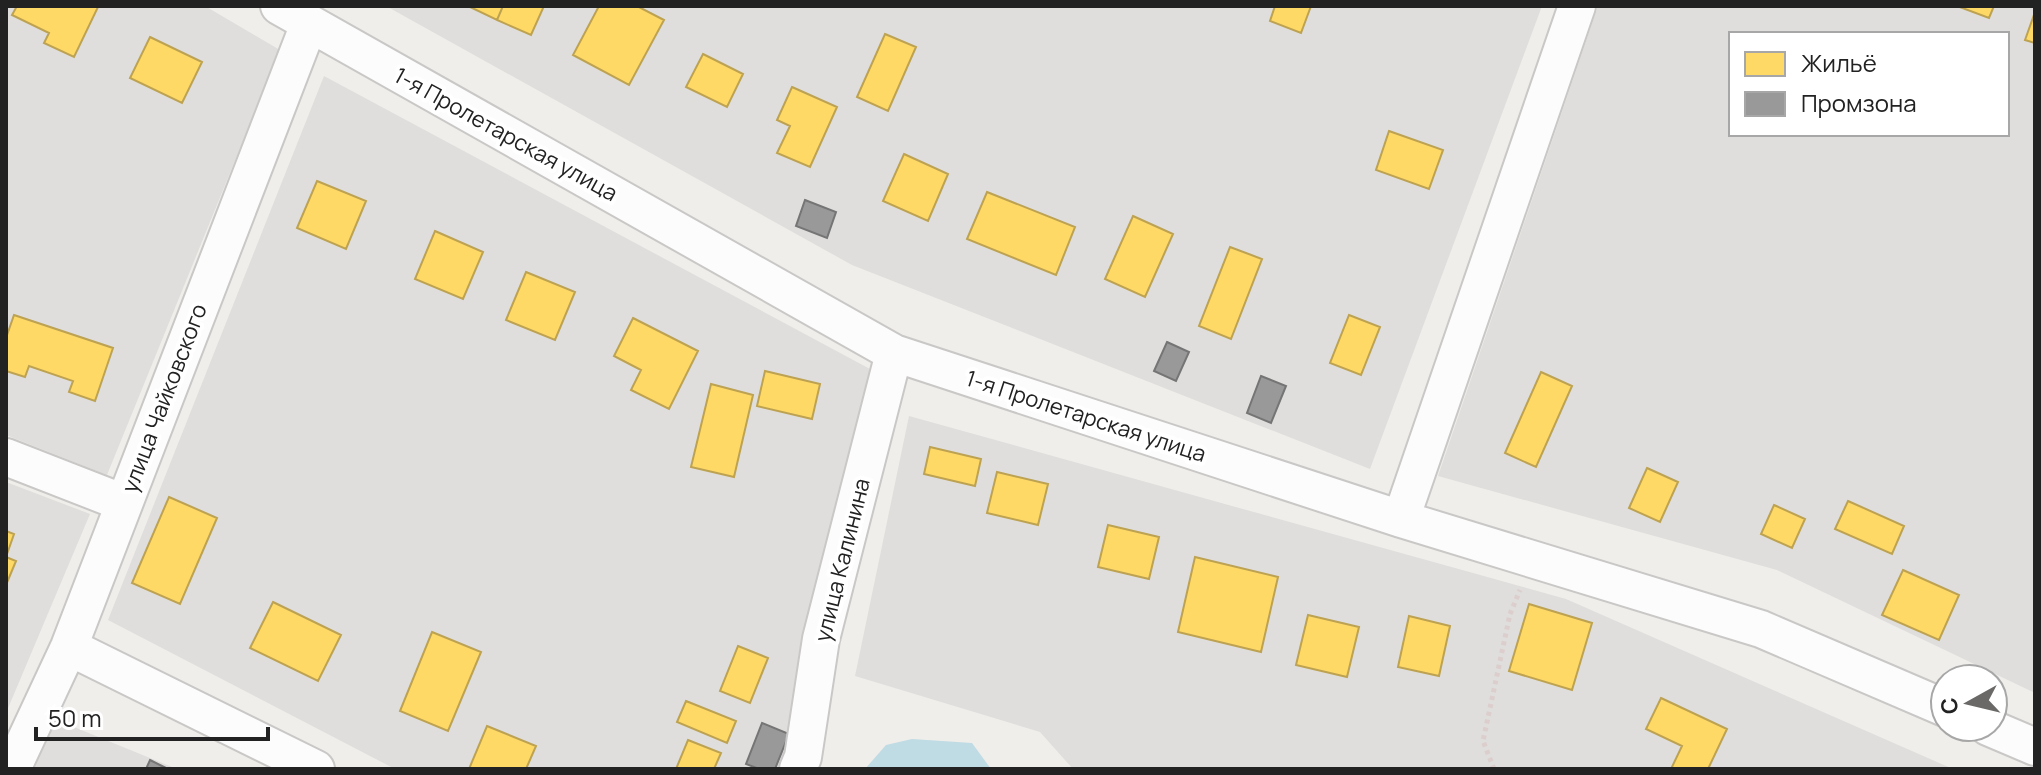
<svg xmlns="http://www.w3.org/2000/svg" width="2041" height="775" font-family="Manrope,sans-serif">
	<style>
		.residential { fill: #dfdedc; fill-rule: evenodd }
		.water { fill: #bfdbe3 }
		.homes { fill: #ffd966; stroke: #bda252; stroke-width: 2 }
		.industry { fill: #999; stroke: #757575; stroke-width: 2 }
		.lines { fill: none; stroke-linecap: round; stroke-linejoin: round }
		.street-casing { stroke: #c9c8c7; stroke-width: 40 }
		.path { stroke: #dccecd; stroke-width: 5; stroke-dasharray: 4 4; stroke-linecap: butt }
		.street { stroke: #fdfcfc; stroke-width: 36 }
		.labels { text-anchor: middle; dominant-baseline: central; stroke-width: 8; stroke-linejoin: round; paint-order: stroke }
		.street-label { font-size: 22px; fill: #222; stroke: #fff }
	</style>
	<rect width="100%" height="100%" fill="#f0eeeb"/>
	<!-- residential -->
	<path class="residential" d="M 6,6 L 205,6 L 280,50 L 107,475 L 6,435 Z
		M 386,6 L 1542,6 L 1370,469 L 852,265 Z
		M 1598,6 L 2035,6 L 2035,693 L 1777,570 L 1438,476 ZM 1731,34 L 2007,34 L 2007,134 L 1731,134 Z
		M 324,76 L 870,369 L 790,769 L 395,769 L 108,620 Z
		M 909,416 L 1566,599 L 1953,769 L 1073,769 L 1040,732 L 855,676 Z
		M 6,482 L 90,514 L 6,713 Z
		M 47,716 L 177,769 L 25,769 Z"/>
	<!-- water -->
	<path class="water" d="M 912,739 L 972,743 L 991,769 L 865,769 L 886,745 Z"/>
	<!-- homes -->
	<path class="homes" d="M 17,6 L 96,6 L 98,7 L 74,57 L 44,43 L 49,33 L 12,15 Z
		M 468,6 L 503,6 L 497,20 Z
		M 503,6 L 544,6 L 531,35 L 497,20 Z
		M 599,6 L 637,6 L 664,20 L 629,85 L 573,55 Z
		M 1275,6 L 1311,6 L 1301,33 L 1270,21 Z
		M 1957,6 L 1994,6 L 1989,18 Z
		M 2035,12 L 2035,43 L 2025,40 Z
		M 885,34 L 916,47 L 888,111 L 857,97 Z
		M 150,37 L 202,62 L 182,103 L 130,78 Z
		M 703,54 L 743,74 L 727,107 L 686,87 Z
		M 792,87 L 837,107 L 810,167 L 777,153 L 790,126 L 777,120 Z
		M 1389,131 L 1443,150 L 1429,189 L 1376,170 Z
		M 904,154 L 948,174 L 928,221 L 883,201 Z
		M 317,181 L 366,201 L 346,249 L 297,228 Z
		M 987,192 L 1075,227 L 1056,275 L 967,239 Z
		M 1133,216 L 1173,234 L 1145,297 L 1105,279 Z
		M 435,231 L 483,252 L 463,299 L 415,279 Z
		M 1230,247 L 1262,259 L 1231,339 L 1199,326 Z
		M 526,272 L 575,292 L 555,340 L 506,320 Z
		M 14,315 L 113,348 L 95,401 L 69,392 L 73,381 L 29,366 L 25,377 L 6,371 L 6,338 Z
		M 1349,315 L 1380,327 L 1361,375 L 1330,363 Z
		M 633,318 L 698,351 L 669,409 L 631,390 L 641,370 L 614,356 Z
		M 765,371 L 820,384 L 812,419 L 757,406 Z
		M 1541,372 L 1572,386 L 1536,467 L 1505,453 Z
		M 711,384 L 753,395 L 734,477 L 691,467 Z
		M 930,447 L 981,459 L 975,486 L 924,474 Z
		M 1647,468 L 1678,482 L 1660,522 L 1629,508 Z
		M 997,472 L 1048,484 L 1038,525 L 987,513 Z
		M 169,497 L 217,518 L 180,604 L 132,583 Z
		M 1848,501 L 1904,526 L 1892,554 L 1835,529 Z
		M 1774,505 L 1805,519 L 1792,548 L 1761,534 Z
		M 1108,525 L 1159,537 L 1149,579 L 1098,567 Z
		M 6,531 L 14,534 L 6,557 Z
		M 6,557 L 16,561 L 6,585 Z
		M 1195,557 L 1278,577 L 1261,652 L 1178,632 Z
		M 1903,570 L 1959,595 L 1939,640 L 1882,615 Z
		M 273,602 L 341,635 L 318,681 L 250,648 Z
		M 1529,604 L 1592,623 L 1572,690 L 1509,671 Z
		M 1308,615 L 1359,627 L 1347,677 L 1296,665 Z
		M 1409,616 L 1450,626 L 1439,676 L 1398,667 Z
		M 432,632 L 481,652 L 448,731 L 400,711 Z
		M 738,646 L 768,658 L 750,703 L 720,691 Z
		M 1661,698 L 1727,729 L 1708,769 L 1671,769 L 1682,746 L 1646,729 Z
		M 686,701 L 736,721 L 727,743 L 677,722 Z
		M 487,726 L 536,746 L 526,769 L 469,769 Z
		M 688,740 L 721,753 L 714,769 L 676,769 Z"/>
	<!-- industry -->
	<path class="industry" d="M 805,200 L 836,212 L 827,238 L 796,226 Z
		M 1167,342 L 1189,352 L 1176,381 L 1154,371 Z
		M 1261,376 L 1286,386 L 1271,423 L 1247,413 Z
		M 762,723 L 789,734 L 775,769 L 759,769 L 746,764 Z
		M 150,760 L 168,769 L 146,769 Z"/>
	<g class="lines">
		<defs>
			<path id="street" d="M 279,6 L 894,353 L 1401,519 L 1761,629 L 1945,708
				M 6,457 L 124,503
				M 1401,519 L 1577,6
				M 69,647 L 316,769
				M 1988,727 L 2035,747
				M 12,769 L 69,647 L 309,24
				M 798,769 L 803,757 L 821,639 L 894,353"/>
		</defs>
		<!-- street casing -->
		<use href="#street" class="street-casing"/>
		<!-- path -->
		<path class="path" d="M 1494,769 L 1483,741 L 1510,614 L 1520,590"/>
		<!-- street -->
		<use href="#street" class="street"/>
	</g>
	<g class="labels">
		<!-- street labels -->
		<g class="street-label">
			<text transform="translate(506 134) rotate(29)">1-я Пролетарская улица</text>
			<text transform="translate(164 398) rotate(-69)">улица Чайковского</text>
			<text transform="translate(1086 416) rotate(18)">1-я Пролетарская улица</text>
			<text transform="translate(842 560) rotate(-76)">улица Калинина</text>
		</g>
	</g>
	<!-- border -->
	<rect width="2041" height="775" fill="none" stroke="#222222" stroke-width="16"/>
	<!-- legend -->
	<rect x="1729" y="32" width="280" height="104" fill="#ffffff" stroke="#a7a7a7" stroke-width="2"/>
	<rect x="1745" y="52" width="40" height="24" fill="#ffd966" stroke="#a7a7a7" stroke-width="2"/>
	<text x="1801" y="72" font-size="24" fill="#222222">Жильё</text>
	<rect x="1745" y="92" width="40" height="24" fill="#999999" stroke="#a7a7a7" stroke-width="2"/>
	<text x="1801" y="112" font-size="24" fill="#222222">Промзона</text>
	<!-- north arrow -->
	<g transform="translate(1969 703) rotate(262)"><circle r="38" fill="#ffffff" stroke="#a7a7a7" stroke-width="2"/>
	<path d="M0-6L14 30L0 20L-14 30Z" fill="#6a6968"/>
	<text y="-12" font-size="22" font-weight="bold" text-anchor="middle" fill="#222222">С</text>
	</g>
	<!-- scale -->
	<path d="M36 727v12h232v-12" fill="none" stroke="#222222" stroke-width="4"/>
	<text x="48" y="727" font-size="24" fill="#222222" stroke="#ffffff" stroke-width="6" paint-order="stroke">50 m</text>
</svg>
